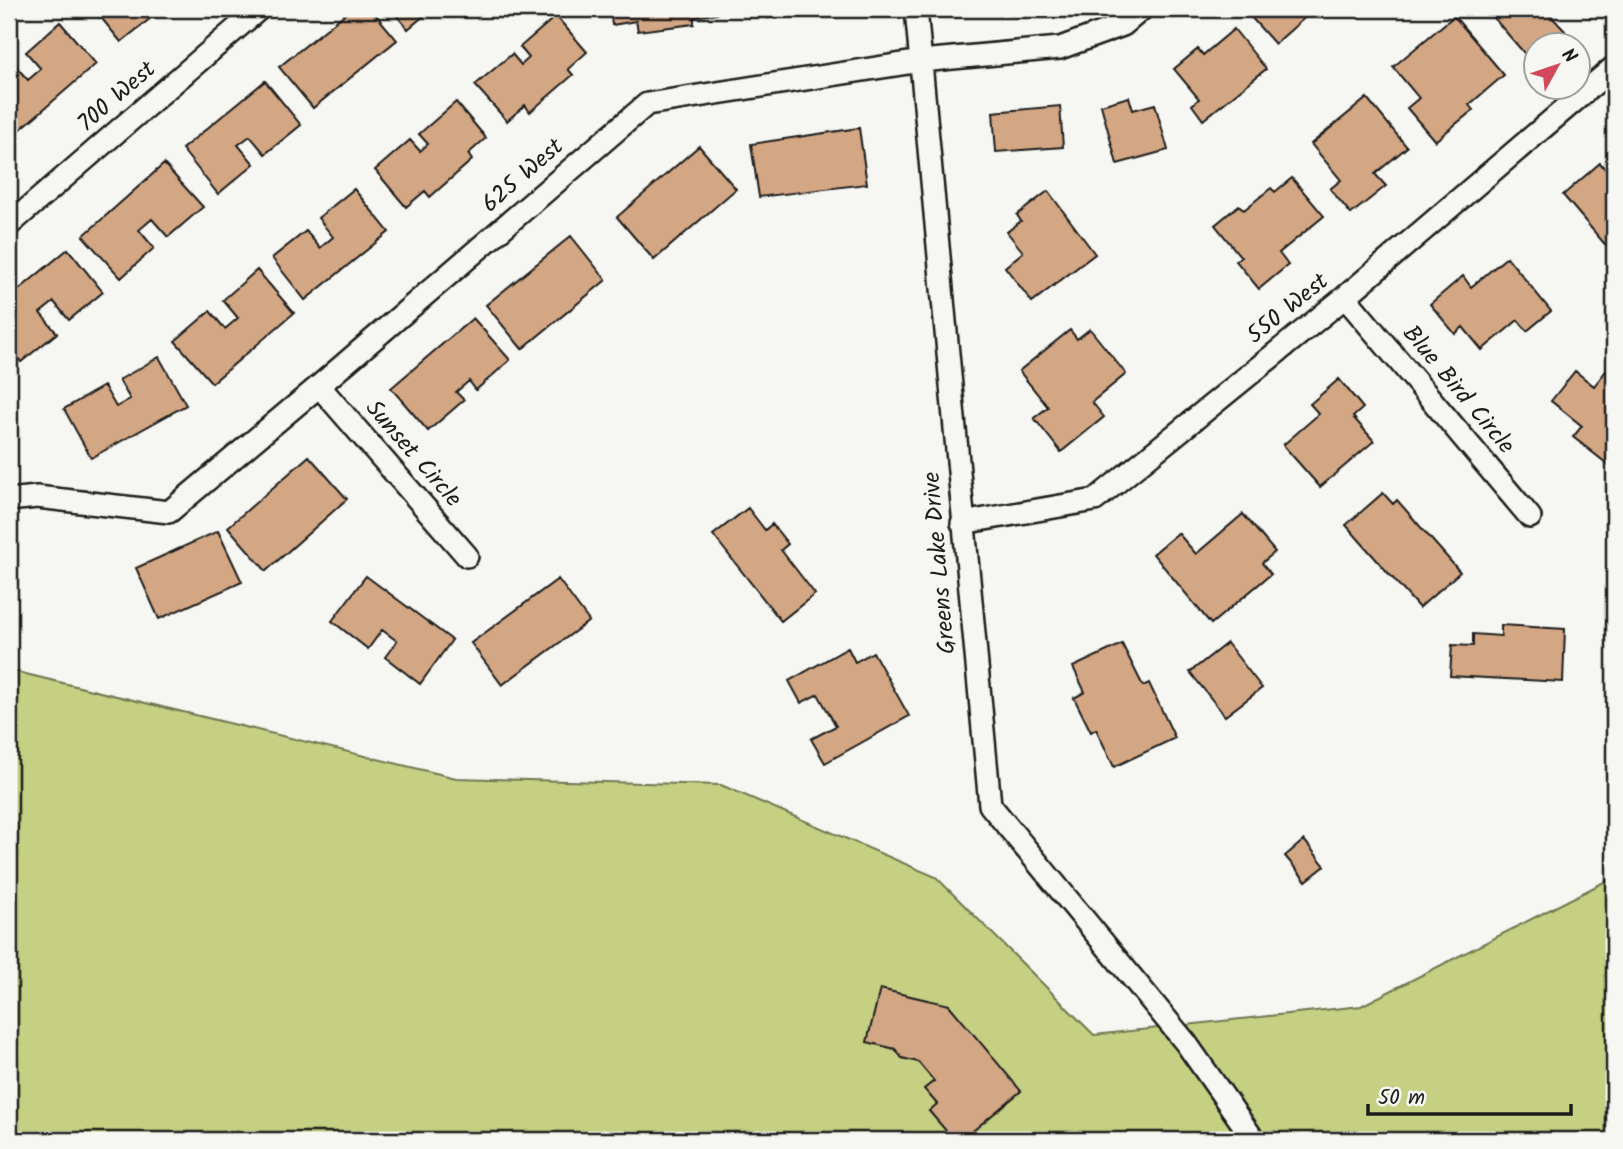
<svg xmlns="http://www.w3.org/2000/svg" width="1623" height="1149" font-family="Kalam,sans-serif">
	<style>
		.green { fill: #c5d083; stroke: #707650; stroke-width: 2 }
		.building { fill: #d3a784; stroke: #1c1c1c; stroke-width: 2 }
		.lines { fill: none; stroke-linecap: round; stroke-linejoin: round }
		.street-casing { stroke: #1c1c1c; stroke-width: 26 }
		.street { stroke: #f6f6f2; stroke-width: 21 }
		.labels { text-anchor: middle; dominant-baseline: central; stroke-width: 5; stroke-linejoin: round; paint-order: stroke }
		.street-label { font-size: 24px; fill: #1c1c1c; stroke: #f6f6f2 }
	</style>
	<rect width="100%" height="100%" fill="#f6f6f2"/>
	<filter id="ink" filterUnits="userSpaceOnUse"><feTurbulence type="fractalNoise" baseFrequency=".0143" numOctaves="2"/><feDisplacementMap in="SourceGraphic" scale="14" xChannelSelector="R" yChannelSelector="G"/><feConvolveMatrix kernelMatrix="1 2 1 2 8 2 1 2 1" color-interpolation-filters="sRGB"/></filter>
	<g filter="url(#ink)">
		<!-- green -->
		<path class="green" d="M 9,670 L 456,778 L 721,785 L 936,877 L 1094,1035 L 1361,1006 L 1614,877 L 1614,1140 L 9,1140 Z"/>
		<!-- building -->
		<path class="building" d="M 94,9 L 162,9 L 121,42 Z
			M 351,9 L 371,9 L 397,40 L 313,108 L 279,67 Z
			M 391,9 L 432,9 L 408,29 Z
			M 610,9 L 716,9 L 717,14 L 694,17 L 694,24 L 638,31 L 636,21 L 612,25 Z
			M 767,9 L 833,9 L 768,18 Z
			M 1258,9 L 1306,9 L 1310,13 L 1275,44 L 1250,16 Z
			M 1486,9 L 1559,9 L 1551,16 L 1565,31 L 1549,46 L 1536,46 L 1536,57 L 1531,61 Z
			M 556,16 L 587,52 L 568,69 L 573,75 L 530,112 L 525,105 L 507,121 L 475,85 L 512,54 L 521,65 L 529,58 L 520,47 Z
			M 1454,16 L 1504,75 L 1469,105 L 1473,110 L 1435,141 L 1407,108 L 1419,98 L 1393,67 Z
			M 60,22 L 96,64 L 15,134 L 9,126 L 9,66 L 13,63 L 28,80 L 41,69 L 26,52 Z
			M 1234,29 L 1266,69 L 1203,120 L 1192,105 L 1199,99 L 1174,69 L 1198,49 L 1203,55 Z
			M 265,81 L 301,125 L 265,154 L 250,136 L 238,145 L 254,164 L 218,194 L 182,149 Z
			M 1129,97 L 1133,110 L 1155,104 L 1168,150 L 1117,164 L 1101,105 Z
			M 1367,98 L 1407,147 L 1375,174 L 1386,186 L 1351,214 L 1330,189 L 1341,180 L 1311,144 Z
			M 456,102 L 486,138 L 468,154 L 472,160 L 430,197 L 425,191 L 406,207 L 375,170 L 410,140 L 420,151 L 428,144 L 419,134 Z
			M 1060,106 L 1063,147 L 996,152 L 993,112 Z
			M 859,128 L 867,184 L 759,197 L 751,144 Z
			M 699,146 L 736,189 L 654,260 L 617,217 Z
			M 1600,163 L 1614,179 L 1614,255 L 1563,195 Z
			M 164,164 L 203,207 L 168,237 L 152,219 L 139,230 L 154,248 L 121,278 L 83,236 Z
			M 1292,178 L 1324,216 L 1279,253 L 1288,265 L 1259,289 L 1236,261 L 1241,257 L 1215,225 L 1239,205 L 1244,210 L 1271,188 L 1275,192 Z
			M 354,189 L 389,232 L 305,300 L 272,258 L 306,231 L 320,248 L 333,237 L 318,218 Z
			M 1048,191 L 1095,254 L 1032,302 L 1005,267 L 1023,252 L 1007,232 L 1021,221 L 1017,215 Z
			M 571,236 L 606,280 L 522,349 L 486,305 Z
			M 68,249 L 103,292 L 69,320 L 54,302 L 40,313 L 57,333 L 21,362 L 9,347 L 9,298 Z
			M 1507,257 L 1551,311 L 1527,331 L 1518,320 L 1482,350 L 1463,327 L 1455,334 L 1430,304 L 1463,276 L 1471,287 Z
			M 257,270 L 294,313 L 212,383 L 175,341 L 210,311 L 225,329 L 238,318 L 223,300 Z
			M 473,318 L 510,360 L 476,390 L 469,381 L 456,392 L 464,400 L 428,431 L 391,388 Z
			M 1090,329 L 1126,374 L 1092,402 L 1104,417 L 1061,452 L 1034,418 L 1048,407 L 1019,371 L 1070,330 L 1077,339 Z
			M 159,357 L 186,405 L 91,458 L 64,409 L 104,386 L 116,407 L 130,399 L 119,380 Z
			M 1609,367 L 1614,371 L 1614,461 L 1610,466 L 1573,437 L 1582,426 L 1551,401 L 1575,371 L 1594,386 Z
			M 1339,379 L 1363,408 L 1353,417 L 1374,441 L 1320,487 L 1283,445 L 1319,414 L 1310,404 Z
			M 309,456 L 347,499 L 266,571 L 228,527 Z
			M 1383,493 L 1393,504 L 1397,500 L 1460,572 L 1419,608 L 1346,525 Z
			M 748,508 L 765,530 L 772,524 L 788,544 L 781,550 L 815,594 L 781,621 L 713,535 Z
			M 1243,514 L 1275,552 L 1262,563 L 1271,574 L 1211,624 L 1153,554 L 1178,533 L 1196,554 Z
			M 218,531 L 242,582 L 159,619 L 136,568 Z
			M 366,576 L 452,640 L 420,684 L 385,657 L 397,641 L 382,630 L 368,649 L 332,621 Z
			M 558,579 L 589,621 L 502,685 L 471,643 Z
			M 1501,625 L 1565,629 L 1563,682 L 1450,676 L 1452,645 L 1473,646 L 1473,634 L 1501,636 Z
			M 1227,643 L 1262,688 L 1225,716 L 1190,672 Z
			M 1122,644 L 1143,686 L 1149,683 L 1175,738 L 1114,767 L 1096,729 L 1091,732 L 1074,698 L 1085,692 L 1073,667 Z
			M 848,648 L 855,662 L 873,652 L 909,716 L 825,763 L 811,739 L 836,726 L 818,694 L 801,703 L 789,681 Z
			M 1304,840 L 1325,866 L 1306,881 L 1285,856 Z
			M 880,989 L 949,1005 L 1021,1091 L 962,1140 L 954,1140 L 929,1111 L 937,1104 L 924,1089 L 934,1081 L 918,1062 L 902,1058 L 895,1049 L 867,1042 Z"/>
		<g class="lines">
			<defs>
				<path id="street" d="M 916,9 L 990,805 L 1186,1043 L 1254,1140
					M 9,225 L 259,9
					M 1345,297 L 1530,517
					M 319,386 L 467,556
					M 9,500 L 37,497 L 169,512 L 319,386 L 647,104 L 921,61 L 1060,48 L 1123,25 L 1142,9
					M 962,523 L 1095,500 L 1345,297 L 1614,67"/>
			</defs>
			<!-- street casing -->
			<use href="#street" class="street-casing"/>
			<!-- street -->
			<use href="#street" class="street"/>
		</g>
	</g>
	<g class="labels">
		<!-- street labels -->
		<g class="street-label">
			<text transform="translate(117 97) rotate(-41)">700 West</text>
			<text transform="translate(523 176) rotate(-41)">625 West</text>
			<text transform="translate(1288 309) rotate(-39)">550 West</text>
			<text transform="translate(1458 390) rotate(50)">Blue Bird Circle</text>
			<text transform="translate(413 454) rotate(49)">Sunset Circle</text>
			<text transform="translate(940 563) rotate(-95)">Greens Lake Drive</text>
		</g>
	</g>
	<!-- margin -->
	<rect width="1623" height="1149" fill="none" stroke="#f6f6f2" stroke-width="35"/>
	<rect x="18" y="18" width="1588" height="1114" fill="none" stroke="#1c1c1c" stroke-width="2.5" filter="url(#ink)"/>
	<!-- north arrow -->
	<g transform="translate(1557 66) rotate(50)"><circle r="33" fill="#f6f6f2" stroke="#9f9f9c" stroke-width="2"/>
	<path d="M0-5L12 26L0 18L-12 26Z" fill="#d1495b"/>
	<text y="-10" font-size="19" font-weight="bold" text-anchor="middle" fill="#1c1c1c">N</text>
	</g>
	<!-- scale -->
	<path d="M1368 1104v10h203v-10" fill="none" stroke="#1c1c1c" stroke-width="3.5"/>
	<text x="1378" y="1104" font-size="21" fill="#1c1c1c" stroke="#f6f6f2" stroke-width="5" paint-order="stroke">50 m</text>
</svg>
